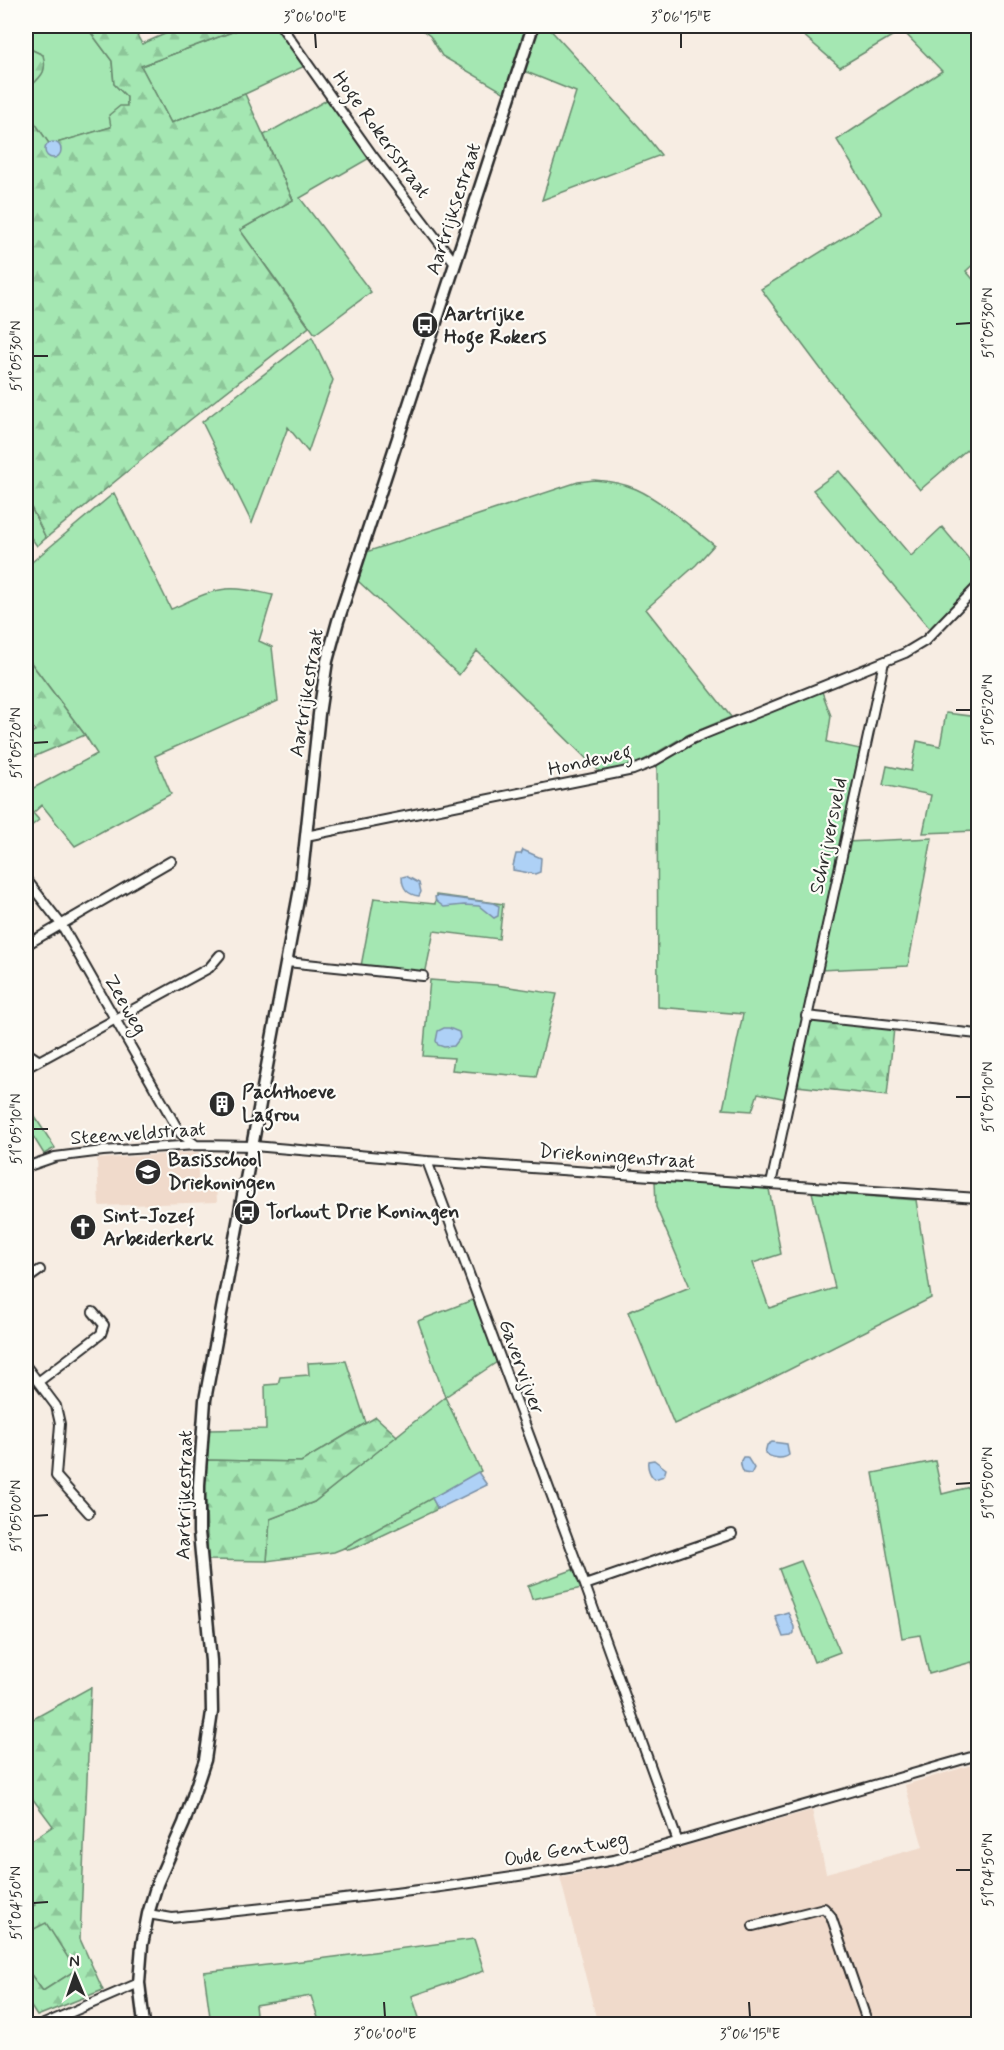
<svg xmlns="http://www.w3.org/2000/svg" width="1004" height="2050" font-family="Mynerve,sans-serif">
	<style>
		.built { fill: #f0dacb }
		.green { fill: #a4e7b2; stroke: #68896e; stroke-width: 1.5 }
		.forest { fill: url(#forest-firs); stroke: #68896e; stroke-width: 1.5 }
		.water { fill: #aed1f6; stroke: #7a8fa5; stroke-width: 1.5 }
		.lines { fill: none; stroke-linecap: round; stroke-linejoin: round }
		.street-casing { stroke: #2b2b2b; stroke-width: 12 }
		.secondary-casing { stroke: #2b2b2b; stroke-width: 15 }
		.street { stroke: #fdfcf7; stroke-width: 8 }
		.secondary { stroke: #fdfcf7; stroke-width: 10 }
		.ticks { fill: none; stroke: #2b2b2b; stroke-width: 2 }
		.labels { text-anchor: middle; dominant-baseline: central; stroke-width: 4.5; stroke-linejoin: round; paint-order: stroke }
		.street-label { font-size: 20px; fill: #2b2b2b; stroke: #fdfcf7 }
		.poi-label { font-size: 20px; font-weight: bold; fill: #2b2b2b; stroke: #fdfcf7; text-anchor: start }
		.neatline { fill: none; stroke: #2b2b2b; stroke-width: 2 }
		.ticks-label { font-size: 15px; text-anchor: middle; fill: #2b2b2b }
	</style>
	<defs>
		<pattern id="forest-firs" width="22" height="20" patternUnits="userSpaceOnUse" patternTransform="scale(1.5)"><rect width="22" height="20" fill="#a4e7b2"/><path d="M5 1l3.5 6h-7zM16 11l3.5 6h-7z" fill="#8dc699"/></pattern>
	</defs>
	<rect width="100%" height="100%" fill="#f7ede3"/>
	<filter id="ink" filterUnits="userSpaceOnUse"><feTurbulence type="fractalNoise" baseFrequency=".0167" numOctaves="2"/><feDisplacementMap in="SourceGraphic" scale="12" xChannelSelector="R" yChannelSelector="G"/><feConvolveMatrix kernelMatrix="1 2 1 2 8 2 1 2 1" color-interpolation-filters="sRGB"/></filter>
	<g filter="url(#ink)">
		<!-- built -->
		<path class="built" d="M 198,1152 L 198,1185 L 216,1185 L 217,1202 L 99,1206 L 97,1159 Z
			M 978,1763 L 978,2024 L 575,2024 L 596,2017 L 560,1877 L 608,1868 L 812,1810 L 826,1873 L 923,1847 L 905,1785 Z"/>
		<!-- green -->
		<path class="green" d="M 26,26 L 86,26 L 112,61 L 114,84 L 127,97 L 127,106 L 111,127 L 50,145 L 26,110 L 26,85 L 32,85 L 43,55 L 26,47 Z
			M 248,26 L 281,26 L 309,64 L 245,94 L 171,123 L 141,66 Z
			M 417,26 L 547,26 L 640,128 L 661,155 L 542,200 L 576,92 L 519,69 L 510,96 L 442,56 L 430,36 Z
			M 793,26 L 978,26 L 978,260 L 966,271 L 978,285 L 978,440 L 920,490 L 829,380 L 761,289 L 882,214 L 837,140 L 942,71 L 902,30 L 840,67 Z
			M 332,97 L 373,156 L 300,198 L 371,292 L 315,334 L 240,230 L 293,200 L 264,135 Z
			M 312,337 L 333,380 L 308,452 L 288,427 L 252,523 L 202,422 Z
			M 839,471 L 911,556 L 942,527 L 978,570 L 978,582 L 931,630 L 813,490 Z
			M 594,480 C 608,481 623,483 636,489 C 661,500 692,528 714,545 L 696,565 L 646,609 L 731,717 L 685,736 L 636,765 L 602,774 L 477,651 L 459,675 L 358,581 L 366,552 L 578,482 Z
			M 114,493 L 171,609 C 188,602 207,591 226,589 C 241,587 258,592 273,595 L 259,641 L 272,647 L 278,701 L 155,756 L 171,794 L 75,846 L 42,805 L 33,813 L 39,820 L 26,830 L 26,792 L 97,754 L 85,735 L 26,656 L 26,567 Z
			M 26,497 L 46,538 L 37,546 L 26,531 Z
			M 821,689 L 831,716 L 827,742 L 860,749 L 802,1020 L 787,1099 L 758,1093 L 752,1111 L 723,1109 L 743,1014 L 658,1007 L 657,763 L 681,748 Z
			M 946,713 L 978,717 L 978,831 L 923,833 L 931,795 L 883,785 L 887,766 L 911,771 L 917,741 L 940,746 Z
			M 932,838 L 908,966 L 820,970 L 846,842 Z
			M 436,895 L 503,904 L 499,939 L 434,931 L 425,975 L 361,966 L 374,898 L 435,904 Z
			M 430,980 L 496,985 L 557,994 L 536,1077 L 452,1070 L 454,1058 L 423,1056 Z
			M 26,1103 L 55,1148 L 44,1154 L 26,1125 Z
			M 655,1180 L 769,1189 L 781,1254 L 753,1263 L 769,1308 L 835,1288 L 812,1192 L 916,1200 L 931,1298 L 735,1397 L 674,1424 L 628,1312 L 690,1287 L 656,1207 Z
			M 475,1299 L 497,1362 L 445,1397 L 481,1471 L 344,1548 L 334,1552 L 267,1561 L 270,1519 L 314,1502 L 445,1397 L 418,1321 Z
			M 346,1361 L 366,1423 L 301,1462 L 204,1460 L 208,1430 L 266,1429 L 265,1385 L 278,1384 L 280,1377 L 309,1375 L 308,1363 Z
			M 935,1461 L 942,1494 L 978,1485 L 977,1684 L 972,1662 L 929,1674 L 920,1635 L 902,1638 L 873,1473 Z
			M 801,1561 L 840,1652 L 814,1662 L 779,1569 Z
			M 575,1569 L 582,1588 L 532,1599 L 528,1586 Z
			M 46,1922 L 76,1970 L 43,1991 L 26,1968 L 26,1933 Z
			M 474,1939 L 484,1971 L 412,1996 L 421,2024 L 320,2024 L 311,1996 L 255,2005 L 257,2024 L 211,2024 L 204,1972 L 311,1960 Z"/>
		<!-- forest -->
		<path class="forest" d="M 86,26 L 132,26 L 142,44 L 183,26 L 248,26 L 141,66 L 171,123 L 245,94 L 293,200 L 240,230 L 309,327 L 190,420 L 46,538 L 26,497 L 26,110 L 50,145 L 111,127 L 109,115 L 120,106 L 127,106 L 127,97 L 114,84 L 112,61 Z
			M 26,47 L 43,55 C 47,70 43,75 32,85 L 26,85 Z
			M 28,659 L 85,735 L 26,760 L 26,735 L 35,731 L 26,716 L 26,661 Z
			M 811,1018 L 894,1028 L 887,1096 L 797,1086 Z
			M 376,1417 L 397,1436 L 314,1502 L 270,1519 L 267,1561 L 208,1560 L 204,1460 L 301,1462 Z
			M 432,1498 L 438,1509 L 360,1546 L 349,1550 L 344,1548 Z
			M 91,1687 L 80,1939 L 103,1990 L 37,2016 L 26,1999 L 26,1968 L 43,1991 L 76,1970 L 46,1923 L 26,1933 L 26,1910 L 35,1905 L 26,1892 L 26,1844 L 53,1826 L 26,1790 L 26,1723 Z"/>
		<!-- water -->
		<path class="water" d="M45 150a8 8 0 1 1 16 0a8 8 0 1 1-16 0Z
			M 523,850 L 541,858 L 540,872 L 535,874 L 513,870 L 513,866 L 516,854 L 521,854 Z
			M 406,876 L 419,883 L 421,892 L 419,896 C 408,895 402,888 402,877 Z
			M 437,896 L 493,903 L 499,906 L 498,916 L 494,918 L 479,906 L 464,905 L 444,907 L 436,901 L 435,897 Z
			M 444,1028 L 449,1028 L 459,1032 L 460,1038 L 454,1046 L 444,1047 L 438,1045 L 436,1041 L 438,1031 Z
			M 772,1442 L 787,1444 L 789,1455 C 783,1460 771,1458 765,1453 L 767,1445 Z
			M 743,1457 L 747,1457 L 754,1468 L 751,1474 L 744,1473 C 741,1468 739,1462 743,1457 Z
			M 654,1460 L 666,1469 L 664,1476 L 655,1479 C 650,1476 647,1467 648,1461 Z
			M 478,1472 L 487,1485 L 438,1509 L 432,1498 Z
			M 788,1612 L 794,1627 L 794,1633 L 791,1636 L 783,1637 L 775,1616 Z"/>
		<g class="lines">
			<defs>
				<path id="street" d="M 281,26 L 373,156 L 455,263
					M 306,836 L 633,770 L 651,763 L 692,739 L 905,653 L 925,641 L 978,586
					M 26,879 L 61,924 L 180,1133 L 196,1145
					M 26,945 L 171,861
					M 287,962 L 423,976
					M 806,1016 L 978,1034
					M 26,1052 L 38,1060
					M 26,1068 L 209,968 L 220,955
					M 427,1161 L 585,1585 L 678,1842
					M 26,1167 L 55,1157 L 103,1151 L 196,1145 L 254,1146 L 427,1161 L 978,1198
					M 771,1184 L 884,662
					M 26,1280 L 40,1270
					M 26,1366 L 56,1406 L 60,1424 L 56,1476 L 89,1513
					M 38,1382 L 101,1334 L 104,1325 L 93,1312
					M 585,1585 L 732,1534
					M 148,1914 L 172,1918 C 320,1902 468,1887 614,1860 L 978,1755
					M 753,1926 L 824,1908 L 831,1916 L 868,2024
					M 44,2024 L 139,1983"/>
				<path id="secondary" d="M 144,2024 L 139,1983 L 142,1945 L 148,1914 L 157,1884 L 184,1823 L 205,1760 L 212,1712 L 211,1661 L 199,1532 L 199,1485 L 205,1400 L 301,883 L 319,714 L 327,661 L 338,621 L 533,26"/>
			</defs>
			<!-- street casing -->
			<use href="#street" class="street-casing"/>
			<!-- secondary casing -->
			<use href="#secondary" class="secondary-casing"/>
			<!-- street -->
			<use href="#street" class="street"/>
			<!-- secondary -->
			<use href="#secondary" class="secondary"/>
		</g>
	</g>
	<!-- ticks -->
	<path class="ticks" d="M 315,33 L 316,48M 681,33 L 681,48M 956,324 L 971,323M 33,356 L 48,356M 956,710 L 971,710M 33,743 L 48,742M 956,1097 L 971,1097M 33,1129 L 48,1129M 956,1484 L 971,1483M 33,1516 L 48,1515M 956,1870 L 971,1870M 33,1903 L 48,1902M 384,2002 L 385,2017M 749,2002 L 750,2017"/>
	<!-- icons -->
	<defs>
		<symbol id="bus-disc" viewBox="-11 -11 22 22"><circle r="9.5" fill="#2b2b2b" stroke="#fdfcf7"/><path d="M-5-6H5V4H4V6H2V4H-2V6H-4V4H-5ZM-3.5-4V0h7V-4ZM-3.5 1.2v1.5H-2V1.2ZM2 1.2v1.5H3.5V1.2Z" fill="#fff"/></symbol>
		<symbol id="building-disc" viewBox="-11 -11 22 22"><circle r="9.5" fill="#2b2b2b" stroke="#fdfcf7"/><path d="M-4-6H4V6H1V3H-1V6H-4ZM-2.5-4.3h1.7v1.8h-1.7ZM.8-4.3h1.7v1.8H.8ZM-2.5-1h1.7V.8h-1.7ZM.8-1h1.7V.8H.8Z" fill="#fff"/></symbol>
		<symbol id="school-disc" viewBox="-11 -11 22 22"><circle r="9.5" fill="#2b2b2b" stroke="#fdfcf7"/><path d="M0-5L7-2L0 1L-7-2ZM-4 1L0 2.5L4 1V4Q0 6-4 4Z" fill="#fff"/></symbol>
		<symbol id="church-disc" viewBox="-11 -11 22 22"><circle r="9.5" fill="#2b2b2b" stroke="#fdfcf7"/><path d="M-1.2-6h2.4v3.5h3.3v2.4h-3.3V6h-2.4V-.1h-3.3v-2.4h3.3Z" fill="#fff"/></symbol>
	</defs>
	<g fill-rule="evenodd">
		<use href="#bus-disc" x="410" y="310" width="30" height="30"/>
		<use href="#building-disc" x="207" y="1089" width="30" height="30"/>
		<use href="#school-disc" x="133" y="1157" width="30" height="30"/>
		<use href="#bus-disc" x="232" y="1197" width="30" height="30"/>
		<use href="#church-disc" x="68" y="1212" width="30" height="30"/>
	</g>
	<g class="labels">
		<!-- street labels -->
		<g class="street-label">
			<text transform="translate(381 135) rotate(54)">Hoge Rokersstraat</text>
			<text transform="translate(454 209) rotate(-72)">Aartrijksestraat</text>
			<text transform="translate(307 693) rotate(-81)">Aartrijkestraat</text>
			<text transform="translate(590 761) rotate(-13)">Hondeweg</text>
			<text transform="translate(829 836) rotate(-78)">Schrijversveld</text>
			<text transform="translate(125 1005) rotate(60)">Zeeweg</text>
			<text transform="translate(138 1134) rotate(-4)">Steenveldstraat</text>
			<text transform="translate(617 1157) rotate(4)">Driekoningenstraat</text>
			<text transform="translate(521 1367) rotate(70)">Gavervijver</text>
			<text transform="translate(185 1495) rotate(-89)">Aartrijkestraat</text>
			<text transform="translate(566 1850) rotate(-10)">Oude Gentweg</text>
		</g>
		<!-- poi labels -->
		<g class="poi-label">
			<text x="444" y="314">Aartrijke<tspan x="444" dy="23">Hoge Rokers</tspan></text>
			<text x="242" y="1092">Pachthoeve<tspan x="242" dy="23">Lagrou</tspan></text>
			<text x="168" y="1160">Basisschool<tspan x="168" dy="23">Driekoningen</tspan></text>
			<text x="266" y="1212">Torhout Drie Koningen</text>
			<text x="103" y="1216">Sint-Jozef<tspan x="103" dy="23">Arbeiderkerk</tspan></text>
		</g>
	</g>
	<!-- margin -->
	<rect width="1004" height="2050" fill="none" stroke="#fdfcf7" stroke-width="66"/>
	<!-- north arrow -->
	<g transform="translate(75 1975) rotate(358)" stroke="#fdfcf7" stroke-width="4.5" paint-order="stroke">
	<path d="M0-4.5L10 22L0 15L-10 22Z" fill="#2b2b2b"/>
	<text y="-9" font-size="16" font-weight="bold" text-anchor="middle" fill="#2b2b2b">N</text>
	</g>
	<rect x="33" y="33" width="938" height="1984" class="neatline"/>
	<g class="ticks-label">
		<text x="315" y="22">3°06'00"E</text>
		<text x="681" y="22">3°06'15"E</text>
		<text transform="translate(988 323) rotate(-90)" y="5">51°05'30"N</text>
		<text transform="translate(16 356) rotate(-90)" y="5">51°05'30"N</text>
		<text transform="translate(988 710) rotate(-90)" y="5">51°05'20"N</text>
		<text transform="translate(16 743) rotate(-90)" y="5">51°05'20"N</text>
		<text transform="translate(988 1097) rotate(-90)" y="5">51°05'10"N</text>
		<text transform="translate(16 1129) rotate(-90)" y="5">51°05'10"N</text>
		<text transform="translate(988 1483) rotate(-90)" y="5">51°05'00"N</text>
		<text transform="translate(16 1516) rotate(-90)" y="5">51°05'00"N</text>
		<text transform="translate(988 1870) rotate(-90)" y="5">51°04'50"N</text>
		<text transform="translate(16 1903) rotate(-90)" y="5">51°04'50"N</text>
		<text x="385" y="2039">3°06'00"E</text>
		<text x="750" y="2039">3°06'15"E</text>
	</g>
</svg>
